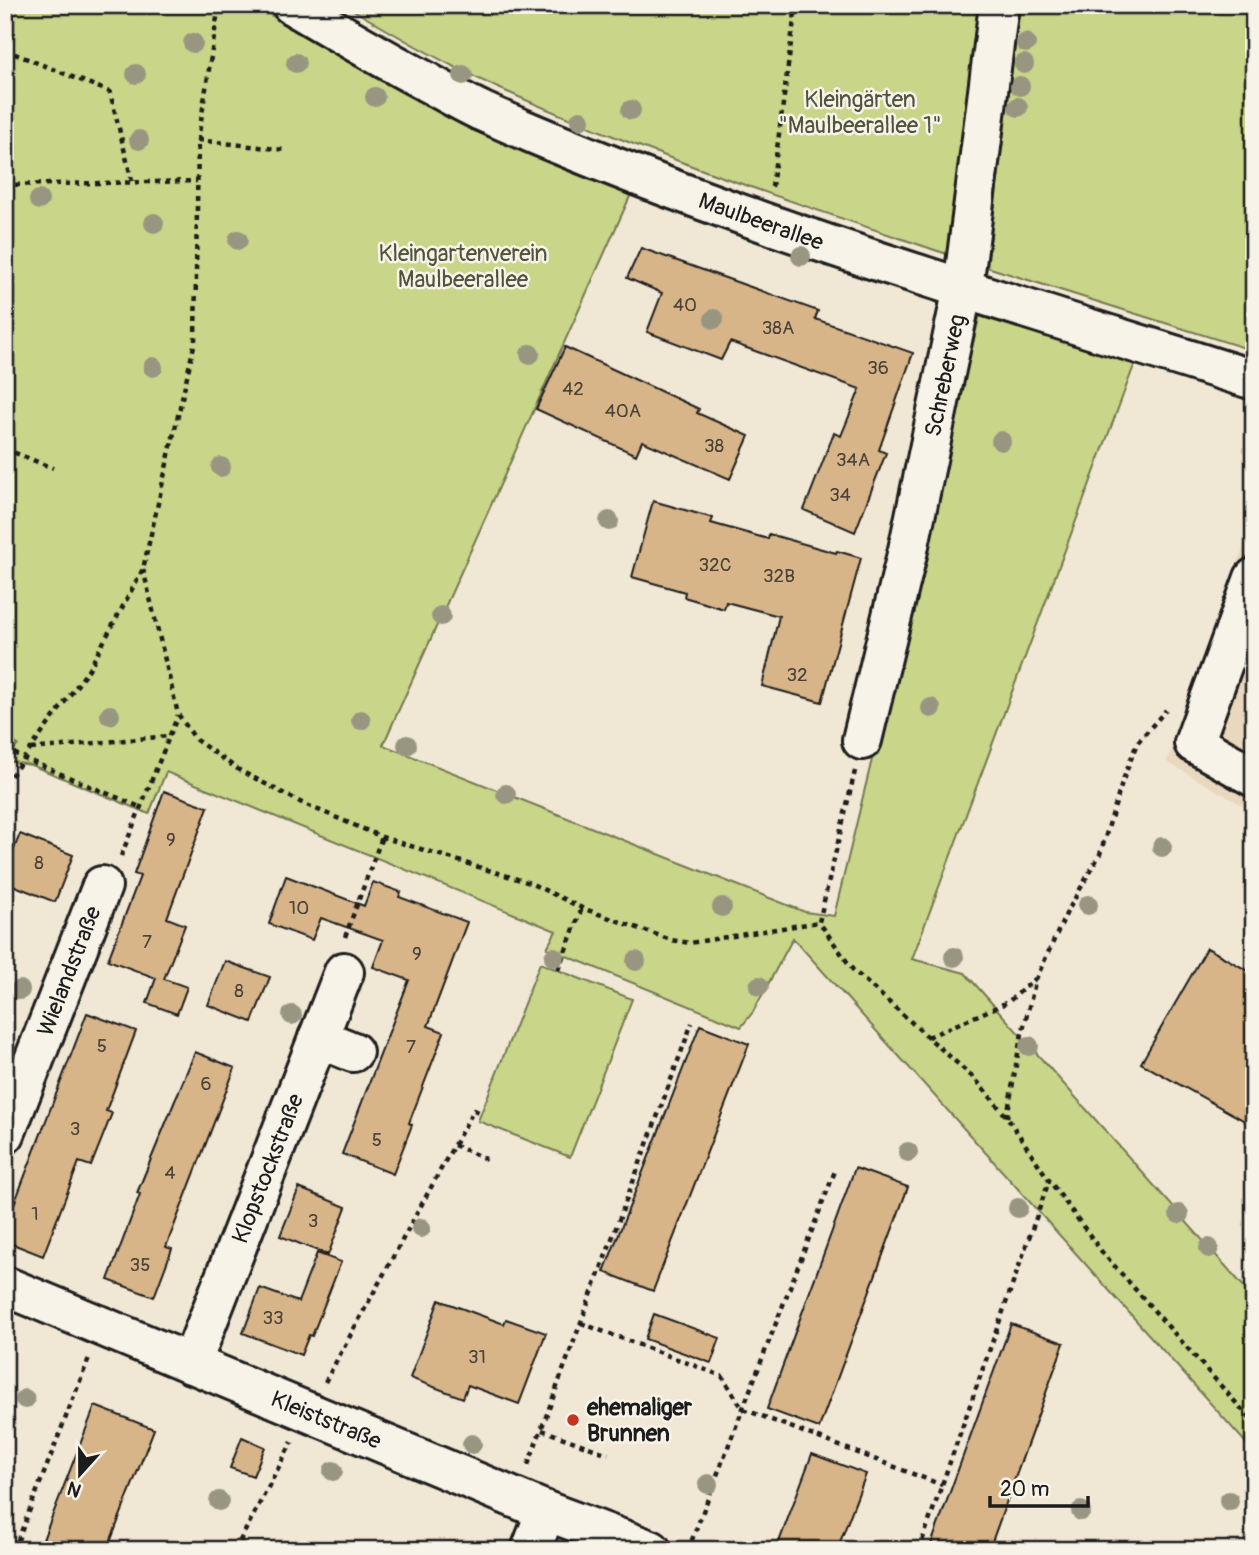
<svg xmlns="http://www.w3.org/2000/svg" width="1259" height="1555" font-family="Pangolin,sans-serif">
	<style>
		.built { fill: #e9d8be }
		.green { fill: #c9d589; stroke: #727852; stroke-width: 2 }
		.building { fill: #d7b589; stroke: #1c1c1c; stroke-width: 2 }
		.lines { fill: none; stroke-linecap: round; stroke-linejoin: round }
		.minor-casing { stroke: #1c1c1c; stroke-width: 44 }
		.path { stroke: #1c1c1c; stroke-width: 4.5; stroke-dasharray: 5 5; stroke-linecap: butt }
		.minor { stroke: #f7f3e8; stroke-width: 38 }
		.tree { fill: #989681 }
		.poi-dot { fill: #c8321e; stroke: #f7f3e8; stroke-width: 2.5 }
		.labels { text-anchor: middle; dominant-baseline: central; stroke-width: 5; stroke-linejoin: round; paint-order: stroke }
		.number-label { font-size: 19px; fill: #4b4237 }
		.park-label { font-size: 23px; fill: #50543d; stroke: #f7f3e8 }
		.street-label { font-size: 23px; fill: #1c1c1c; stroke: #f7f3e8 }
		.poi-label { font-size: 23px; font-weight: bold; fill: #1c1c1c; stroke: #f7f3e8; text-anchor: start }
	</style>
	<rect width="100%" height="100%" fill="#f1e7d5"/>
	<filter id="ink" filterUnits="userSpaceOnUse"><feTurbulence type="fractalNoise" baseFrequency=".0143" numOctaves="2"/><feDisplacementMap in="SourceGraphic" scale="14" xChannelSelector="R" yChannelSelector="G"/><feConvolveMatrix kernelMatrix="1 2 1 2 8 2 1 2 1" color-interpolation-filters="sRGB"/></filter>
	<g filter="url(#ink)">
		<!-- built -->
		<path class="built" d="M 1254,518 L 1254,812 L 1167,762 Z"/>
		<!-- green -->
		<path class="green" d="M 5,5 L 253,5 L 398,89 L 470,127 L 632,192 L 383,745 L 805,912 L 834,916 L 980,314 L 1135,363 L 912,959 L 965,973 L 1254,1298 L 1254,1452 L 793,938 L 753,1012 L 741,1027 L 547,948 L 556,931 L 166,772 L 149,814 L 31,765 L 7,761 L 5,763 L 5,760 L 18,745 L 5,737 Z
			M 345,5 L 982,5 L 950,255 C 796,203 642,153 494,86 C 443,63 393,34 345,5 Z
			M 1020,5 L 1254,5 L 1254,351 L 987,267 Z
			M 540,963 L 632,999 L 570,1157 L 478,1121 Z"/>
		<!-- building -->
		<path class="building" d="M 641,248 L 818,311 L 815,319 L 913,353 L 879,450 L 886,453 L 855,532 L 804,510 L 834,433 L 841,436 L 860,389 L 730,342 L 721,360 L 647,332 L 662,293 L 627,278 Z
			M 565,347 L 699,409 L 697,413 L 749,436 L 730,479 L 642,441 L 636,455 L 536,409 Z
			M 653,501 L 713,518 L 711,523 L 768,539 L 769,534 L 836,553 L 837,551 L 861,558 L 822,702 L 762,686 L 779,616 L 726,602 L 724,609 L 684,597 L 685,592 L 632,577 Z
			M 164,791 L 208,807 L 167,918 L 185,925 L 164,979 L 187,987 L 177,1014 L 147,1003 L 156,978 L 108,960 L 140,876 L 134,874 Z
			M 20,834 L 73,855 L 55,902 L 5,882 L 5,872 Z
			M 286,876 L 364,906 L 373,882 L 401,892 L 399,897 L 467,922 L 428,1026 L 444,1032 L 409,1123 L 412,1125 L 393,1174 L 342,1154 L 409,980 L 373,967 L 383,940 L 321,918 L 312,940 L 269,924 Z
			M 1207,948 L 1254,974 L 1254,1126 L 1141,1063 Z
			M 225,961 L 270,977 L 252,1022 L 208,1005 Z
			M 87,1013 L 136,1031 L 106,1111 L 112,1113 L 91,1166 L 79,1162 L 43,1256 L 5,1241 L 5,1228 Z
			M 700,1025 L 749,1044 L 653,1291 L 604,1272 Z
			M 195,1052 L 235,1068 L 166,1247 L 172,1249 L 154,1297 L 108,1280 L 140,1194 L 137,1193 Z
			M 855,1168 L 908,1187 L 819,1428 L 767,1409 Z
			M 299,1188 L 346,1207 L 328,1255 L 280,1236 Z
			M 317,1253 L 341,1262 L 312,1336 L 309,1335 L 301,1355 L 243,1333 L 260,1288 L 298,1302 Z
			M 439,1300 L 504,1324 L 506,1319 L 546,1333 L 519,1404 L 468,1385 L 463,1398 L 410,1378 Z
			M 654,1314 L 720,1338 L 711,1363 L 645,1339 Z
			M 1011,1324 L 1064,1343 L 989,1550 L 929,1550 Z
			M 95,1406 L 154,1429 L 107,1550 L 39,1550 Z
			M 242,1437 L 265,1447 L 253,1476 L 230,1468 Z
			M 812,1454 L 866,1474 L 837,1550 L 776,1550 Z"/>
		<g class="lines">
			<defs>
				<g id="minor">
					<path id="s1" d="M 292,5 C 336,31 380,57 425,81 C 443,91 462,102 481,111 C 730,222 994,298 1254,380"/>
					<path d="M 1254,578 L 1194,743 L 1254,777"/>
					<path id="s2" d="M 862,740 L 908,550 L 963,288 L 999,5"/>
					<path d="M 318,1038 L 353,1052"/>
					<path id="s3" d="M 5,1134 L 102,886"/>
					<path id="s4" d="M 5,1286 L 546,1511 L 651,1550"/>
					<path id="s5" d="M 191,1364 L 344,972"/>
					<path d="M 531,1550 L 546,1511"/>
				</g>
			</defs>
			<!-- minor casing -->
			<use href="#minor" class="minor-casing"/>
			<!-- path -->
			<path class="path" d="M 5,50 L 110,92 L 132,181
				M 198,140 L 285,150
				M 5,185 L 197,181
				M 772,187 L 796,5
				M 5,449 L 53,468
				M 143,569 L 178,714 L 196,740 L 239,770 L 302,803 L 382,837 L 530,883 L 582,908 L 671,940 L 690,943 L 819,922
				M 5,748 L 23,758 L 140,807
				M 31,749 L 169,736
				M 855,771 L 819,922 L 853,970 L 976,1080 L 1007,1117 L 1049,1180 L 1102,1252 L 1254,1423
				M 5,784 L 89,669 L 143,569 L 195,341 L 198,140 L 219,5
				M 121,856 L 178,715
				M 345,937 L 382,837
				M 558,970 L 582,908
				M 928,1037 L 1008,1002 L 1035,979
				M 1007,1117 L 1020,1042 L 1036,979 L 1066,914 L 1100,854 L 1123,780 L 1137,743 L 1166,710
				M 454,1145 L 486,1159
				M 581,1323 L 722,1376 L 743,1409 L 942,1485
				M 325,1382 L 454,1145 L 474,1110 L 481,1113
				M 542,1430 L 608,1454
				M 528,1465 L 692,1023
				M 14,1550 L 89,1358
				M 235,1550 L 292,1442
				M 688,1550 L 835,1171
				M 919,1550 L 1049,1181"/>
			<!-- minor -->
			<use href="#minor" class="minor"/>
		</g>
		<!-- trees -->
		<g class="tree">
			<circle cx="193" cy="43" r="10"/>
			<circle cx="1026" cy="43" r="10"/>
			<circle cx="296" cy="63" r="10"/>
			<circle cx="1024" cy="64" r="10"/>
			<circle cx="136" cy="74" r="10"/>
			<circle cx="463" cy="75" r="10"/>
			<circle cx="1020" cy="86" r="10"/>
			<circle cx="375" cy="97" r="10"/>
			<circle cx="1018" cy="107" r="10"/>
			<circle cx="631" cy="110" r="10"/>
			<circle cx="580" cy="120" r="10"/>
			<circle cx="139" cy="140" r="10"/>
			<circle cx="39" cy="200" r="10"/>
			<circle cx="154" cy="223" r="10"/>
			<circle cx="238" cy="240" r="10"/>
			<circle cx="801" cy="256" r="10"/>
			<circle cx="714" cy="319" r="10"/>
			<circle cx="530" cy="354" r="10"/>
			<circle cx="153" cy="367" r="10"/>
			<circle cx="1001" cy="441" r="10"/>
			<circle cx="221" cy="467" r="10"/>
			<circle cx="609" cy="521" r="10"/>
			<circle cx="441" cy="616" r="10"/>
			<circle cx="931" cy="708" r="10"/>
			<circle cx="110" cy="715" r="10"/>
			<circle cx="361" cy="720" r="10"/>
			<circle cx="407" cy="745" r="10"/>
			<circle cx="506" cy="794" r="10"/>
			<circle cx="1162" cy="847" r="10"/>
			<circle cx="1088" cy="905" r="10"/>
			<circle cx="722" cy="907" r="10"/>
			<circle cx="554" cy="957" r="10"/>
			<circle cx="954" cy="957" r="10"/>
			<circle cx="636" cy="961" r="10"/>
			<circle cx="759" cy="986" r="10"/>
			<circle cx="20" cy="990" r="10"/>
			<circle cx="292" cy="1015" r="10"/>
			<circle cx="1029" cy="1046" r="10"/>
			<circle cx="908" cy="1152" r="10"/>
			<circle cx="1018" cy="1208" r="10"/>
			<circle cx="1179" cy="1214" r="10"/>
			<circle cx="421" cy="1228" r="10"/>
			<circle cx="1209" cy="1248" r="10"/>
			<circle cx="25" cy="1399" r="10"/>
			<circle cx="472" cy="1444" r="10"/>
			<circle cx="333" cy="1471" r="10"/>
			<circle cx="708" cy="1484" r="10"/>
			<circle cx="219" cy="1501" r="10"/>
			<circle cx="1229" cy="1501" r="10"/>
			<circle cx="1081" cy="1511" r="10"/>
		</g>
	</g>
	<!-- markers -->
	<circle class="poi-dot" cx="573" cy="1420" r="7"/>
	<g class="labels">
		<!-- number labels -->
		<g class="number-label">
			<text x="685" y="305">40</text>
			<text x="778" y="328">38A</text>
			<text x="878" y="368">36</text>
			<text x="573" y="389">42</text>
			<text x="623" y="411">40A</text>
			<text x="714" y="446">38</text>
			<text x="853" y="460">34A</text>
			<text x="840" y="495">34</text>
			<text x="715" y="565">32C</text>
			<text x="779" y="576">32B</text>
			<text x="797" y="675">32</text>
			<text x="171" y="840">9</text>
			<text x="39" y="863">8</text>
			<text x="299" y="908">10</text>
			<text x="147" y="942">7</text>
			<text x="417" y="954">9</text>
			<text x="239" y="991">8</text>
			<text x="102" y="1046">5</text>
			<text x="411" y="1047">7</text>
			<text x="206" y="1084">6</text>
			<text x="75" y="1129">3</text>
			<text x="377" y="1140">5</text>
			<text x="170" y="1173">4</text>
			<text x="35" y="1214">1</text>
			<text x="313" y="1221">3</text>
			<text x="140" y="1265">35</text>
			<text x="273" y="1318">33</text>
			<text x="477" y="1357">31</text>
		</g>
		<!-- park labels -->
		<g class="park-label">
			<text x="860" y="99">Kleingärten<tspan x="860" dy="26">"Maulbeerallee 1"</tspan></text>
			<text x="463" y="253">Kleingartenverein<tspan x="463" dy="26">Maulbeerallee</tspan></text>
		</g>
		<!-- street labels -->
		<g class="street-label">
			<text stroke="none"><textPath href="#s1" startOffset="518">Maulbeerallee</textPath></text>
			<text stroke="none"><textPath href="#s2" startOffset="374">Schreberweg</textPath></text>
			<text stroke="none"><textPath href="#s3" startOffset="175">Wielandstraße</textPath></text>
			<text stroke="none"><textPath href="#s5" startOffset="210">Klopstockstraße</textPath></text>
			<text stroke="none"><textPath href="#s4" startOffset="348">Kleiststraße</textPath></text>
		</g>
		<!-- poi labels -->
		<g class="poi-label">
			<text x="587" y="1407">ehemaliger<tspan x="587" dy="26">Brunnen</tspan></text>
		</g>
	</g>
	<!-- margin -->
	<rect width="1259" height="1555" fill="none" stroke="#f7f3e8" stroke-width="28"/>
	<rect x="14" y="14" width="1231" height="1527" fill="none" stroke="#1c1c1c" stroke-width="2.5" filter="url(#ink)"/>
	<!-- north arrow -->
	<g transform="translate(80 1474) rotate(201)" stroke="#f7f3e8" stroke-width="5" paint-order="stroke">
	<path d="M0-5L12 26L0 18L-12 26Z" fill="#1c1c1c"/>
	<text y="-10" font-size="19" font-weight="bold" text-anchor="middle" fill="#1c1c1c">N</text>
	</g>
	<!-- scale -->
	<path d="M990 1496v10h98v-10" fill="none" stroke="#1c1c1c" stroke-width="3.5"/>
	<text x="1000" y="1496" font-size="21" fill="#1c1c1c" stroke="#f7f3e8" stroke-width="5" paint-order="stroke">20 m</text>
</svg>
